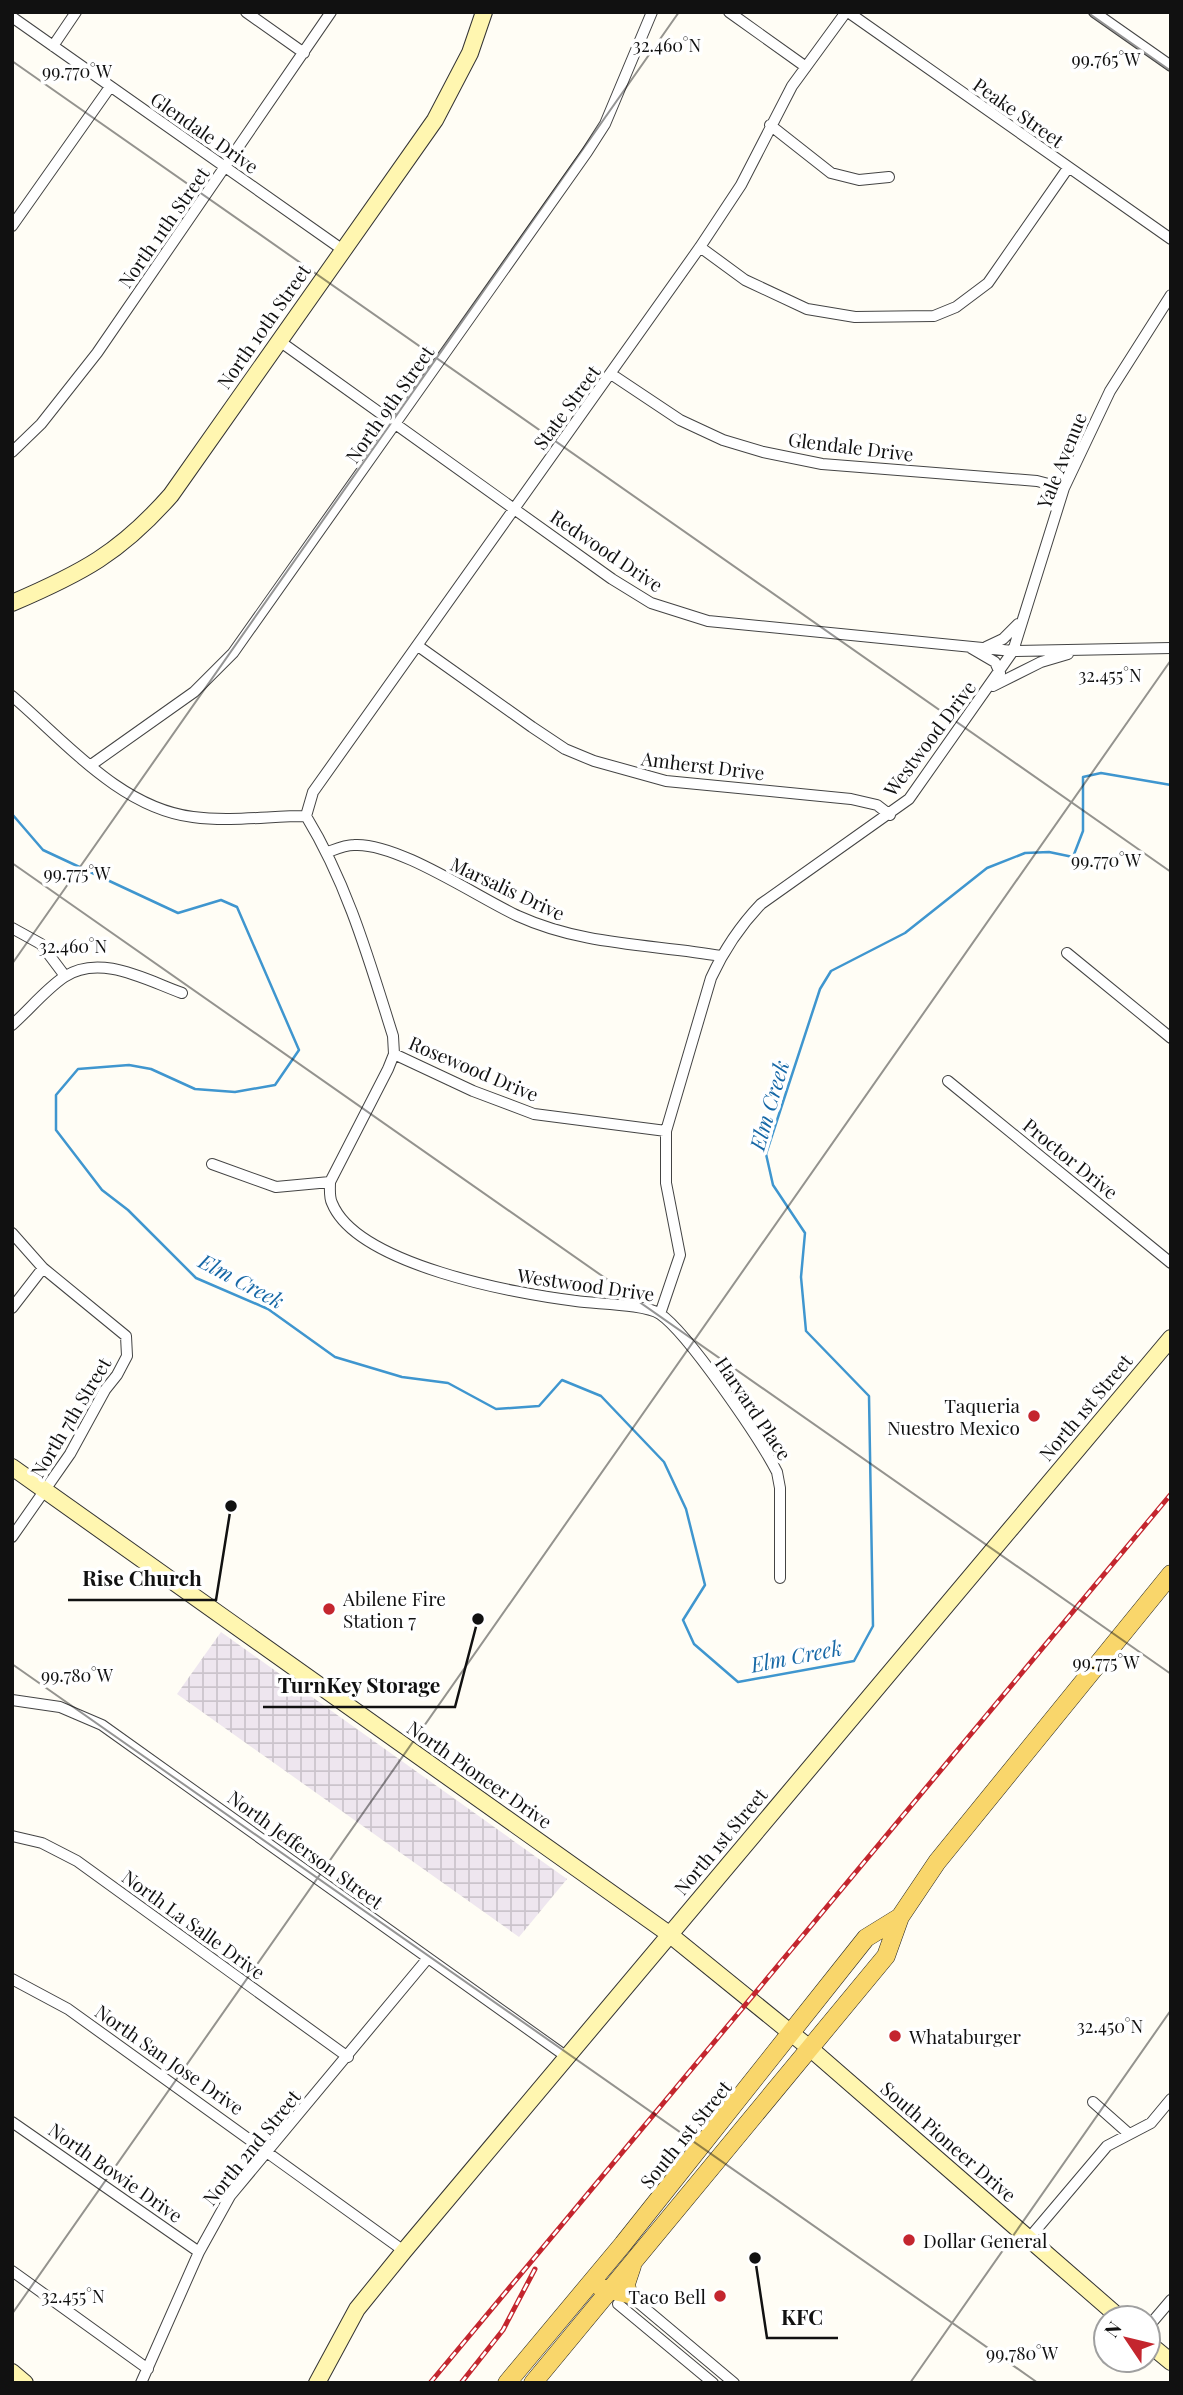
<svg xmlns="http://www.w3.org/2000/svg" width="1183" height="2395" font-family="'Playfair Display',serif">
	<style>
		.industrial { fill: url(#industrial-grid) }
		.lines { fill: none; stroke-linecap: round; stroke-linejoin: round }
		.stream { stroke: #3f96cf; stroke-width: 2.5 }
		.street-casing { stroke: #444; stroke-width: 12 }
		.secondary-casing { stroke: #333; stroke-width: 18 }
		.primary-casing { stroke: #222; stroke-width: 19 }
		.street { stroke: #fff; stroke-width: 10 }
		.secondary { stroke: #fff6b0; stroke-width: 16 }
		.primary { stroke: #f9d66b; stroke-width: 18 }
		.rail-casing { stroke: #c4262e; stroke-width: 5 }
		.rail { stroke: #fff; stroke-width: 2.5; stroke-dasharray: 8; stroke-linecap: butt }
		.ticks { fill: none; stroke: #111; stroke-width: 2; stroke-opacity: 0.45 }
		.poi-dot { fill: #c4262e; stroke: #fff; stroke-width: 2.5 }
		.labels { text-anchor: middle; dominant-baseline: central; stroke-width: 7; stroke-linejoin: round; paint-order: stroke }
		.street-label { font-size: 19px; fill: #111; stroke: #fff }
		.poi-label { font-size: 19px; fill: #111; stroke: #fff; text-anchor: start }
		.water-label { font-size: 21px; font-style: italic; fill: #1768a6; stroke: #fff }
		.ticks-label { font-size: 18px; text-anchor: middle; fill: #111; stroke: #fff; stroke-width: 7; stroke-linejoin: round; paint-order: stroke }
		.leader { fill: none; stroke: #111; stroke-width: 2.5 }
		.callout-dot { fill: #111; stroke: #fff; stroke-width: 2.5 }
		.callout-label { font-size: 21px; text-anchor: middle; font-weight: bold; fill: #111; stroke: #fff; stroke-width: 7; stroke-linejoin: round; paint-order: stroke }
	</style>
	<defs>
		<pattern id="industrial-grid" width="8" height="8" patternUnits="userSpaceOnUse" patternTransform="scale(1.75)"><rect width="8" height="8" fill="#eee6ef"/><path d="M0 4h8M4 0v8" fill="none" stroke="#cbc4cc"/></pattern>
	</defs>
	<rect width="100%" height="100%" fill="#fffdf5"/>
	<!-- industrial -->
	<path class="industrial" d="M 221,1632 L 567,1879 L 519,1937 L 177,1694 Z"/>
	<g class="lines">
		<!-- stream -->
		<path class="stream" d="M 12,814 L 43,850 L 178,913 L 221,900 L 237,907 L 299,1050 L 275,1085 L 235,1092 L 195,1089 L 151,1069 L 129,1065 L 78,1069 L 56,1095 L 56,1130 L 102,1190 L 128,1210 L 196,1278 L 268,1309 L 335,1357 L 402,1377 L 448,1383 L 496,1409 L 539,1406 L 562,1380 L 601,1396 L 664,1462 L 686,1509 L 705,1585 L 683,1620 L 694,1644 L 738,1682 L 854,1661 L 873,1626 L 869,1396 L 806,1331 L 801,1277 L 805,1233 L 773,1185 L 766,1154 L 820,989 L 831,971 L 905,933 L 987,868 L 1025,853 L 1049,852 L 1073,857 L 1083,831 L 1083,777 L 1101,773 L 1171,785"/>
		<defs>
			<path id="street" d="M 246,12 L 304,53
				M 729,12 L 806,67
				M 848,12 L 1171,239
				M 1094,12 L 1171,66
				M 12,17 L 343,250
				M 53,46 L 76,12
				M 770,125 L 831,173 L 859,180 L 889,177
				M 12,226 L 110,87
				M 700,247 L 745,280 L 807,309 L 855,317 L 934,316 L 956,307 L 988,283 L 1068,168
				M 278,340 L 612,579 L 651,603 L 708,621 L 1013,651 L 1064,488 L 1110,391 L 1171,295
				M 611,374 L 680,420 L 723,440 L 763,452 L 822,464 L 1037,481 L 1064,488
				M 12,452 L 41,424 L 97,353 L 331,12
				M 418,646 L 532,727 L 565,749 L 594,761 L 666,781 L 851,799 L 877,805 L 890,815
				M 986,647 L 1003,639 L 1018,624
				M 971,648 L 995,662 L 1000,673
				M 993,686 L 1041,662 L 1068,654
				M 12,696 C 65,741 120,808 193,817 C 230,822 270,816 306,816 C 348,885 369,960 393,1036 L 394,1054 L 388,1069 L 330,1182 C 330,1189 329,1197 332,1203 C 357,1265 517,1294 576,1301 C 596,1304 645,1304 660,1314 C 688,1333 760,1439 777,1472 L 780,1488 L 780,1578
				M 91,765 L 194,692 L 233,653 L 587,152 L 605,124 L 652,12
				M 306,816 L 313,792 L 700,247 L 741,185 L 792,86 L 846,12
				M 328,852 C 336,849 345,845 354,845 C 397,842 477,897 518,916 C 584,946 652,944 721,956
				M 12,928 L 41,944 L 65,976
				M 1067,953 L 1171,1038
				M 12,1025 C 29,1010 45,990 64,977 C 100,953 146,980 182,993
				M 394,1054 L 473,1091 L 534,1114 L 666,1131
				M 948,1081 L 1171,1263
				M 212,1164 L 276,1187 L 330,1182
				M 12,1233 L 43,1268 L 126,1336 L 127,1356 L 117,1375 L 105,1390 L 70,1454 L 12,1537
				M 12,1308 L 43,1268
				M 660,1314 L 680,1255 L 666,1183 L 666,1131 L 711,978 C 724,950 739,927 761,904 L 909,799 L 1013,651 L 1171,648
				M 12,1700 L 60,1707 L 102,1725 L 567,2057
				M 12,1836 L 42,1843 L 77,1861 L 348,2057
				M 12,1979 L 68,2009 L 404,2251
				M 1093,2102 L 1128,2133
				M 12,2122 L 199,2252
				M 1030,2237 L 1107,2146 L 1151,2123 L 1171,2099
				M 12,2271 L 148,2369
				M 628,2294 L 734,2383
				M 618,2304 L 713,2383
				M 1148,2327 L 1171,2300
				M 141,2383 L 199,2252 L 230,2196 L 428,1958"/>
			<path id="secondary" d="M 12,603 C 82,573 120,553 171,495 L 435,120 L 470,53 L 484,12
				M 12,1467 L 669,1934 L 812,2050 L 1120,2318
				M 1148,2343 L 1171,2362
				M 12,2372 L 25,2383
				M 317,2383 L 357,2309 L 404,2251 L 1171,1338"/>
			<path id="primary" d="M 601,2288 L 628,2294 L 626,2284 L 632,2266
				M 507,2383 L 623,2244 L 866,1938 L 900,1917
				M 533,2383 L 886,1956 L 900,1917 L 937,1862 L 1171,1574"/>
		</defs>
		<!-- street casing -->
		<use href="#street" class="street-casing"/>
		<!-- secondary casing -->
		<use href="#secondary" class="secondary-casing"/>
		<!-- primary casing -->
		<use href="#primary" class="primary-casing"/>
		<!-- street -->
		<use href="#street" class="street"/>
		<!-- secondary -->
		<use href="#secondary" class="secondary"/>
		<!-- primary -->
		<use href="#primary" class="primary"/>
		<defs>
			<path id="rail" d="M 430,2383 L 1171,1494
				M 461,2383 L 503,2330 L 535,2269"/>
		</defs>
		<!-- rail casing -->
		<use href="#rail" class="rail-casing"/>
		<!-- rail -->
		<use href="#rail" class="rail"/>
	</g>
	<!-- ticks -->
	<path class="ticks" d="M 1087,12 L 1171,71M 12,61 L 1171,872M 12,863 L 1171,1674M 12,964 L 679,12M 12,1664 L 1038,2383M 12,2314 L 1171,660M 910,2383 L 1171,2010"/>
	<!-- markers -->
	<g class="poi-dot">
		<circle cx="1034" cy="1416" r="7"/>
		<circle cx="329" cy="1609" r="7"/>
		<circle cx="895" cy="2036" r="7"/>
		<circle cx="909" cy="2240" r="7"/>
		<circle cx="720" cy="2296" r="7"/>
	</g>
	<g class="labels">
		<!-- street labels -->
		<g class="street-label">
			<text transform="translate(1019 112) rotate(35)">Peake Street</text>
			<text transform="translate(205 132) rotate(35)">Glendale Drive</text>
			<text transform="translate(163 227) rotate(-55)">North 11th Street</text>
			<text transform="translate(263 326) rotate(-55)">North 10th Street</text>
			<text transform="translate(389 404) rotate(-55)">North 9th Street</text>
			<text transform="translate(566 407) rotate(-54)">State Street</text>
			<text transform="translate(851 446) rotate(7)">Glendale Drive</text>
			<text transform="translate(1061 460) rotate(-68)">Yale Avenue</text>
			<text transform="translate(607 550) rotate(34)">Redwood Drive</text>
			<text transform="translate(929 738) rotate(-53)">Westwood Drive</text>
			<text transform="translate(703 765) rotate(7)">Amherst Drive</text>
			<text transform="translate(508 888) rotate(25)">Marsalis Drive</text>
			<text transform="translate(474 1068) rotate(23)">Rosewood Drive</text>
			<text transform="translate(1071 1158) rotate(39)">Proctor Drive</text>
			<text transform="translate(586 1284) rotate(8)">Westwood Drive</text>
			<text transform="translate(1085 1407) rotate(-50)">North 1st Street</text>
			<text transform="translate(754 1408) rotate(56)">Harvard Place</text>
			<text transform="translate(70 1417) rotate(-59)">North 7th Street</text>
			<text transform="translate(480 1774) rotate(35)">North Pioneer Drive</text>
			<text transform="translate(720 1841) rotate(-50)">North 1st Street</text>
			<text transform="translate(306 1849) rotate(36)">North Jefferson Street</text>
			<text transform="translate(194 1924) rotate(36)">North La Salle Drive</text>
			<text transform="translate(170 2059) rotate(35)">North San Jose Drive</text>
			<text transform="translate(685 2134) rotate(-51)">South 1st Street</text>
			<text transform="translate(949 2141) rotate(41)">South Pioneer Drive</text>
			<text transform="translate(251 2147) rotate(-51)">North 2nd Street</text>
			<text transform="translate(116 2172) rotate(35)">North Bowie Drive</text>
		</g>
		<!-- poi labels -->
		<g class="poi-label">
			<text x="1020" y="1405" text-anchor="end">Taqueria<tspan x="1020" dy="22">Nuestro Mexico</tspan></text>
			<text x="343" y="1598">Abilene Fire<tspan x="343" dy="22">Station 7</tspan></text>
			<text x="909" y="2036">Whataburger</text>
			<text x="923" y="2240">Dollar General</text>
			<text x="706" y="2296" text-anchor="end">Taco Bell</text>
		</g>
		<!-- water labels -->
		<g class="water-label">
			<text transform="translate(768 1105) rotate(-74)">Elm Creek</text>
			<text transform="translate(242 1280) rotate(28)">Elm Creek</text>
			<text transform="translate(796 1655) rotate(-11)">Elm Creek</text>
		</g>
	</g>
	<g class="ticks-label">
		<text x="667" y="52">32.460°N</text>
		<text x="1106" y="66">99.765°W</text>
		<text x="77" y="78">99.770°W</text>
		<text x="1110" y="682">32.455°N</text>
		<text x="1106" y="867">99.770°W</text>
		<text x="77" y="880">99.775°W</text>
		<text x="73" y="953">32.460°N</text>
		<text x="1106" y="1669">99.775°W</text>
		<text x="77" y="1682">99.780°W</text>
		<text x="1110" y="2033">32.450°N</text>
		<text x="73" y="2303">32.455°N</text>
		<text x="1022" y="2360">99.780°W</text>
	</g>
	<!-- callouts -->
	<path class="leader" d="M231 1506L216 1600H68M478 1619L455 1707H263M755 2258L767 2338H838"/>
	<g class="callout-dot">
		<circle cx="231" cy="1506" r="7"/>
		<circle cx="478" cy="1619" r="7"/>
		<circle cx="755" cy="2258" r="7"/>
	</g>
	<g class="callout-label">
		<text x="142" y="1586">Rise Church</text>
		<text x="359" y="1693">TurnKey Storage</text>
		<text x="802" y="2325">KFC</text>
	</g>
	<!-- border -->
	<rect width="1183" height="2395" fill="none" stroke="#111111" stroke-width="28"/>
	<!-- north arrow -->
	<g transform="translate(1127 2339) rotate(305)"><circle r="33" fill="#ffffff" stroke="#a0a0a0" stroke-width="2"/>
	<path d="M0-5L12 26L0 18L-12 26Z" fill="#c4262e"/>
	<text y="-10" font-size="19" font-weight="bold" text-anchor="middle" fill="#111111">N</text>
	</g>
</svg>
